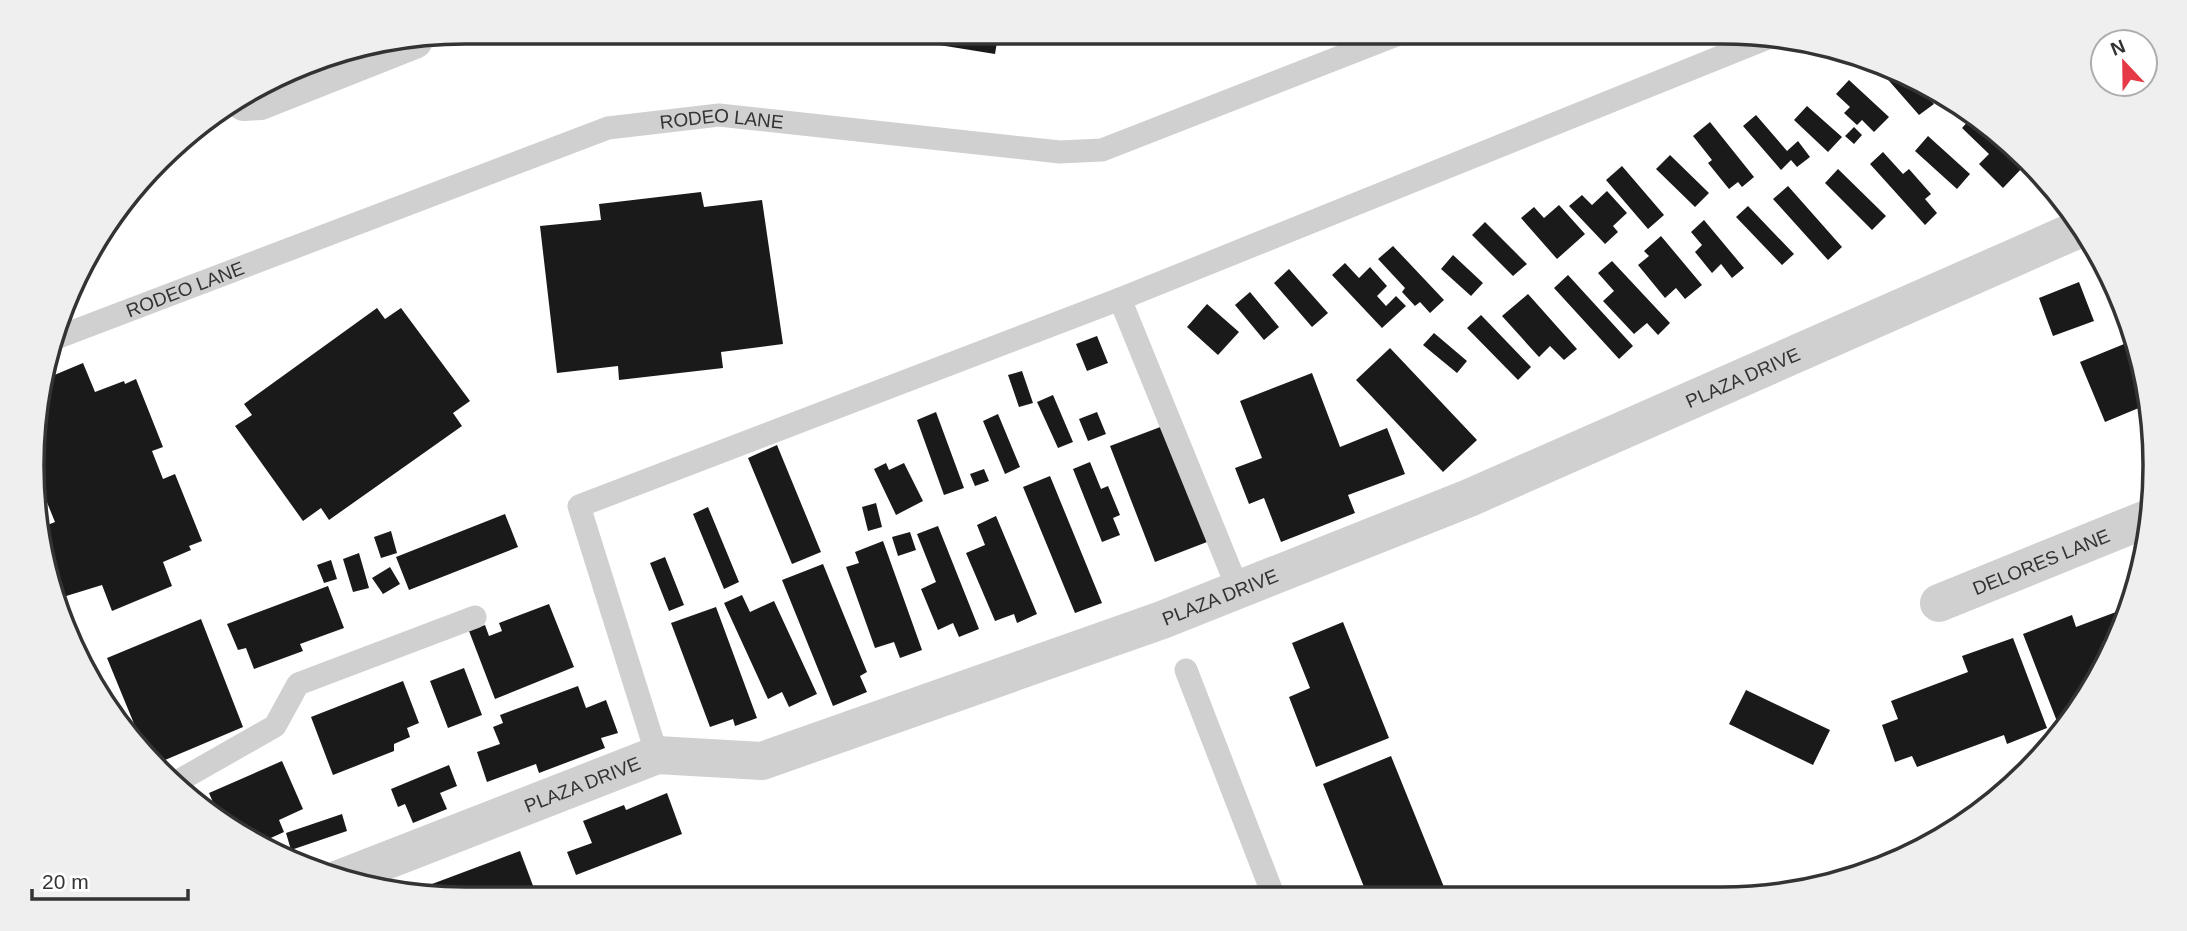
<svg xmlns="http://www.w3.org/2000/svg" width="2187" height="931" font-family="Helvetica,sans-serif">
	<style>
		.building { fill: #1a1a1a }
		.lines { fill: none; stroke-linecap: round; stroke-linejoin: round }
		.service { stroke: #d0d0d0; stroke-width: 23 }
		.minor { stroke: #d0d0d0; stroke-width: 38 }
		.labels { text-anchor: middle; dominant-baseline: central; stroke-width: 7; stroke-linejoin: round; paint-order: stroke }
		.street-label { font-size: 19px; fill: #333; stroke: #fff }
		.rim { fill: none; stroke: #333; stroke-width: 3.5 }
	</style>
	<rect width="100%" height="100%" fill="#fff"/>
	<!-- building -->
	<path class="building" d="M 936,32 L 1023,32 L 1022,39 L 998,36 L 995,54 L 933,44 Z
		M 1888,70 L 1922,90 L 1934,104 L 1919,115 L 1883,74 Z
		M 1849,80 L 1889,117 L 1874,132 L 1862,120 L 1857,125 L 1844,113 L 1850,107 L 1836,94 Z
		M 1807,106 L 1842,137 L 1828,152 L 1794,120 Z
		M 1756,115 L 1787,151 L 1798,141 L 1810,157 L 1797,167 L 1791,160 L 1781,170 L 1743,126 Z
		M 1971,118 L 1984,126 L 2025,165 L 2003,188 L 1979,164 L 1989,154 L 1962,128 Z
		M 1710,122 L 1754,177 L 1742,187 L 1738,182 L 1729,189 L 1708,163 L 1712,160 L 1693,136 Z
		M 1854,127 L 1862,135 L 1854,144 L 1845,136 Z
		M 1928,136 L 1970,174 L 1957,189 L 1915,151 Z
		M 1883,152 L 1903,174 L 1909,169 L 1931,194 L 1925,199 L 1937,213 L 1925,225 L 1870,164 Z
		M 1670,155 L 1709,193 L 1695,207 L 1656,169 Z
		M 1622,166 L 1664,215 L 1648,229 L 1606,180 Z
		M 1838,169 L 1886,216 L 1872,230 L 1825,183 Z
		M 1788,186 L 1842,247 L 1828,260 L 1773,199 Z
		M 1607,191 L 1627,213 L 1613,226 L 1618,232 L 1605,244 L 1569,206 L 1582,195 L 1592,205 Z
		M 701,192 L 704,207 L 762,200 L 783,344 L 721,352 L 723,368 L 619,380 L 618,366 L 557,373 L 540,226 L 601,220 L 599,204 Z
		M 1559,205 L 1585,234 L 1557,259 L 1521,218 L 1534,207 L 1544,218 Z
		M 1748,206 L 1794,254 L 1782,265 L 1736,217 Z
		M 1704,220 L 1744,268 L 1732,278 L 1721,264 L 1712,273 L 1695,252 L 1702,245 L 1691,232 Z
		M 1485,222 L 1527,264 L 1513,276 L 1472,235 Z
		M 1661,236 L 1702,285 L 1685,299 L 1676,288 L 1665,298 L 1638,265 L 1649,256 L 1644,251 Z
		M 1393,246 L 1444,300 L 1430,313 L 1420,302 L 1415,306 L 1402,292 L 1405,288 L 1378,259 Z
		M 1453,255 L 1483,283 L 1471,296 L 1441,269 Z
		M 1612,261 L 1670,323 L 1658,335 L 1647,323 L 1634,334 L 1603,301 L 1614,291 L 1598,273 Z
		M 1345,263 L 1359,278 L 1370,267 L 1387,286 L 1377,296 L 1386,306 L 1396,296 L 1406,306 L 1382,328 L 1332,275 Z
		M 1289,269 L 1328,313 L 1312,327 L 1274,283 Z
		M 1568,275 L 1633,346 L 1619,359 L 1554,288 Z
		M 2079,282 L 2094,321 L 2053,336 L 2039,298 Z
		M 1250,292 L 1279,327 L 1264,340 L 1235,305 Z
		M 1528,294 L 1577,349 L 1564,360 L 1550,346 L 1539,357 L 1502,316 Z
		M 1207,304 L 1239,332 L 1218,355 L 1187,327 Z
		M 377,308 L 385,319 L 401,308 L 470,401 L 453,413 L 462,426 L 329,520 L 321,508 L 303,521 L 235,426 L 252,415 L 244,404 Z
		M 1481,315 L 1531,367 L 1518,380 L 1467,328 Z
		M 1434,333 L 1467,361 L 1457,373 L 1423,345 Z
		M 1097,336 L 1108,363 L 1087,371 L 1076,344 Z
		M 2129,342 L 2146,405 L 2105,422 L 2080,362 Z
		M 1390,348 L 1477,440 L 1443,472 L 1356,380 Z
		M 83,363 L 95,392 L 124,381 L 125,384 L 136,379 L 163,447 L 152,451 L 163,479 L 175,474 L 202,541 L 189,546 L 191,550 L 163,562 L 172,586 L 112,611 L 102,585 L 63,597 L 40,539 L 40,528 L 55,522 L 44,495 L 40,497 L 40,381 Z
		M 1022,371 L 1033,403 L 1019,407 L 1008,375 Z
		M 1312,373 L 1340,447 L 1387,428 L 1405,474 L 1348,495 L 1355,513 L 1281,542 L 1264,498 L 1249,504 L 1235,468 L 1262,458 L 1240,401 Z
		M 1053,395 L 1073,442 L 1058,448 L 1037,402 Z
		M 936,412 L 964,488 L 944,495 L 917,420 Z
		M 1097,412 L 1106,434 L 1088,441 L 1079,419 Z
		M 998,414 L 1020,467 L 1005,474 L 983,421 Z
		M 1163,426 L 1207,542 L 1155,562 L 1110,446 Z
		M 777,445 L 821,552 L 792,564 L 748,458 Z
		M 1090,462 L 1101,489 L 1108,486 L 1120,515 L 1113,518 L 1120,535 L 1102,542 L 1073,469 Z
		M 886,463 L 889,470 L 904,463 L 923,501 L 896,515 L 874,469 Z
		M 984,469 L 989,481 L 975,486 L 970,474 Z
		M 1050,476 L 1102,603 L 1075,613 L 1023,487 Z
		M 876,503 L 882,527 L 868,531 L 862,507 Z
		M 708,507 L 739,582 L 724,589 L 693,514 Z
		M 505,514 L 518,547 L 409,590 L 396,557 Z
		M 996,516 L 1037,614 L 1017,623 L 1014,614 L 995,621 L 966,553 L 985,545 L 977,525 Z
		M 938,526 L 979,629 L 959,637 L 953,623 L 938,630 L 921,589 L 936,582 L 917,534 Z
		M 391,531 L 397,553 L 381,558 L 374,537 Z
		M 910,532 L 916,550 L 898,556 L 892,537 Z
		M 883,541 L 922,650 L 900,658 L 894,642 L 875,648 L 846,567 L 859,563 L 855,552 Z
		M 359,553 L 369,588 L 353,592 L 343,559 Z
		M 665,557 L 684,605 L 669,611 L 650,563 Z
		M 331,560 L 337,579 L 324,583 L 317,565 Z
		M 823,564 L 867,672 L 860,676 L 867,692 L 833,706 L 782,580 Z
		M 390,567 L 400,584 L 383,594 L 372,578 Z
		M 328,586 L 344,628 L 300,644 L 303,651 L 254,669 L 246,648 L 238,650 L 227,624 Z
		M 742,595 L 750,612 L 774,601 L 817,694 L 789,707 L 782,692 L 768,699 L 724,603 Z
		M 549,604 L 574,667 L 495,699 L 469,631 L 485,625 L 489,636 L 502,631 L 499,623 Z
		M 2132,606 L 2072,719 L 2058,724 L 2023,634 L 2072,615 L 2076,627 Z
		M 716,607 L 757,718 L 735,726 L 733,719 L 710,727 L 671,623 Z
		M 201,619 L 243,727 L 165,760 L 144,748 L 107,658 Z
		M 1343,622 L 1389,738 L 1316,767 L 1289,697 L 1310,688 L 1292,643 Z
		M 2013,638 L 2047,728 L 2007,744 L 2004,735 L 1917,767 L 1912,756 L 1895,762 L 1882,725 L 1898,719 L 1891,701 L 1968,672 L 1962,656 Z
		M 464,668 L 482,715 L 448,728 L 430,681 Z
		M 403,681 L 419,723 L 407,728 L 410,737 L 394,744 L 394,751 L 333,775 L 311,717 Z
		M 578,686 L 586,708 L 606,700 L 618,733 L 601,738 L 605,748 L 539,773 L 536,764 L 487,782 L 477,752 L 500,744 L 493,727 L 503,723 L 500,715 Z
		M 1746,690 L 1830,730 L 1813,765 L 1729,724 Z
		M 1391,756 L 1448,897 L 1368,897 L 1323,784 Z
		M 282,761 L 303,809 L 279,820 L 284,832 L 264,841 L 218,814 L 209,793 Z
		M 449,765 L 457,786 L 440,793 L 447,809 L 413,823 L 405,804 L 398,807 L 391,789 Z
		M 667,793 L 682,834 L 576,875 L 567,852 L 592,843 L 583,821 L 624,805 L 626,810 Z
		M 342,814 L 347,831 L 291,850 L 286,833 Z
		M 520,851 L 535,891 L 513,899 L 465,900 L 426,893 L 424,887 Z"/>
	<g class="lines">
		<!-- service -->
		<g class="service">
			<path d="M 1120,299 L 1238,589"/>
			<path id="s1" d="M 56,338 L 608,128 L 719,115 L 1060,152 L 1102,150 L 1404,32"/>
			<path d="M 1186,670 L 1274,897"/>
			<path d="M 657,755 L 579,506 L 1120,299 L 1765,39"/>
			<path d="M 173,784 L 275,726 L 298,684 L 475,617"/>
		</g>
		<!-- minor -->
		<g class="minor">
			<path d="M 244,102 L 260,101 L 414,40"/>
			<path id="s2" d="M 1939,603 L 2144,520"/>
			<path id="s3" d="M 339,879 L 657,755 L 762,761 L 1162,620 L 1469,498 L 2077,230"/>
		</g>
	</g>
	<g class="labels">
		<!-- street labels -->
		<g class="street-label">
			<text stroke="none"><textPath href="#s1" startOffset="705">RODEO LANE</textPath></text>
			<text stroke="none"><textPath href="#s1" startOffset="138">RODEO LANE</textPath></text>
			<text stroke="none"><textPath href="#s3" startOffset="1500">PLAZA DRIVE</textPath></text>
			<text stroke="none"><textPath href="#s2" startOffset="110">DELORES LANE</textPath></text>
			<text stroke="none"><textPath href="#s3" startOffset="933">PLAZA DRIVE</textPath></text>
			<text stroke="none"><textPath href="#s3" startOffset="261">PLAZA DRIVE</textPath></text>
		</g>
	</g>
	<!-- crop -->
	<path d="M0 0H2187V931H0ZM465 44H1722A421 421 0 0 1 2143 465V466A421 421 0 0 1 1722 887H465A421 421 0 0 1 44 466V465A421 421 0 0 1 465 44Z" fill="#efefef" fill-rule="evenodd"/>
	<path class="rim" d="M465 44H1722A421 421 0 0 1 2143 465V466A421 421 0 0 1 1722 887H465A421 421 0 0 1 44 466V465A421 421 0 0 1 465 44Z"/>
	<!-- north arrow -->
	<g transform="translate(2124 63) rotate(338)"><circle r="33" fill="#ffffff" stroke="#adadad" stroke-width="2"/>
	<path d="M0-5L12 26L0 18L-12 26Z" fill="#e63946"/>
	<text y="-10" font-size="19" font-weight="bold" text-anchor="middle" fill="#333333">N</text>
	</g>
	<!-- scale -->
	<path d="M32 889v10h156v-10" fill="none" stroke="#333333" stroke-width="3.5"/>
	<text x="42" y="889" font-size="21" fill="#333333" stroke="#ffffff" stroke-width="5" paint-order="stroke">20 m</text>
</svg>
